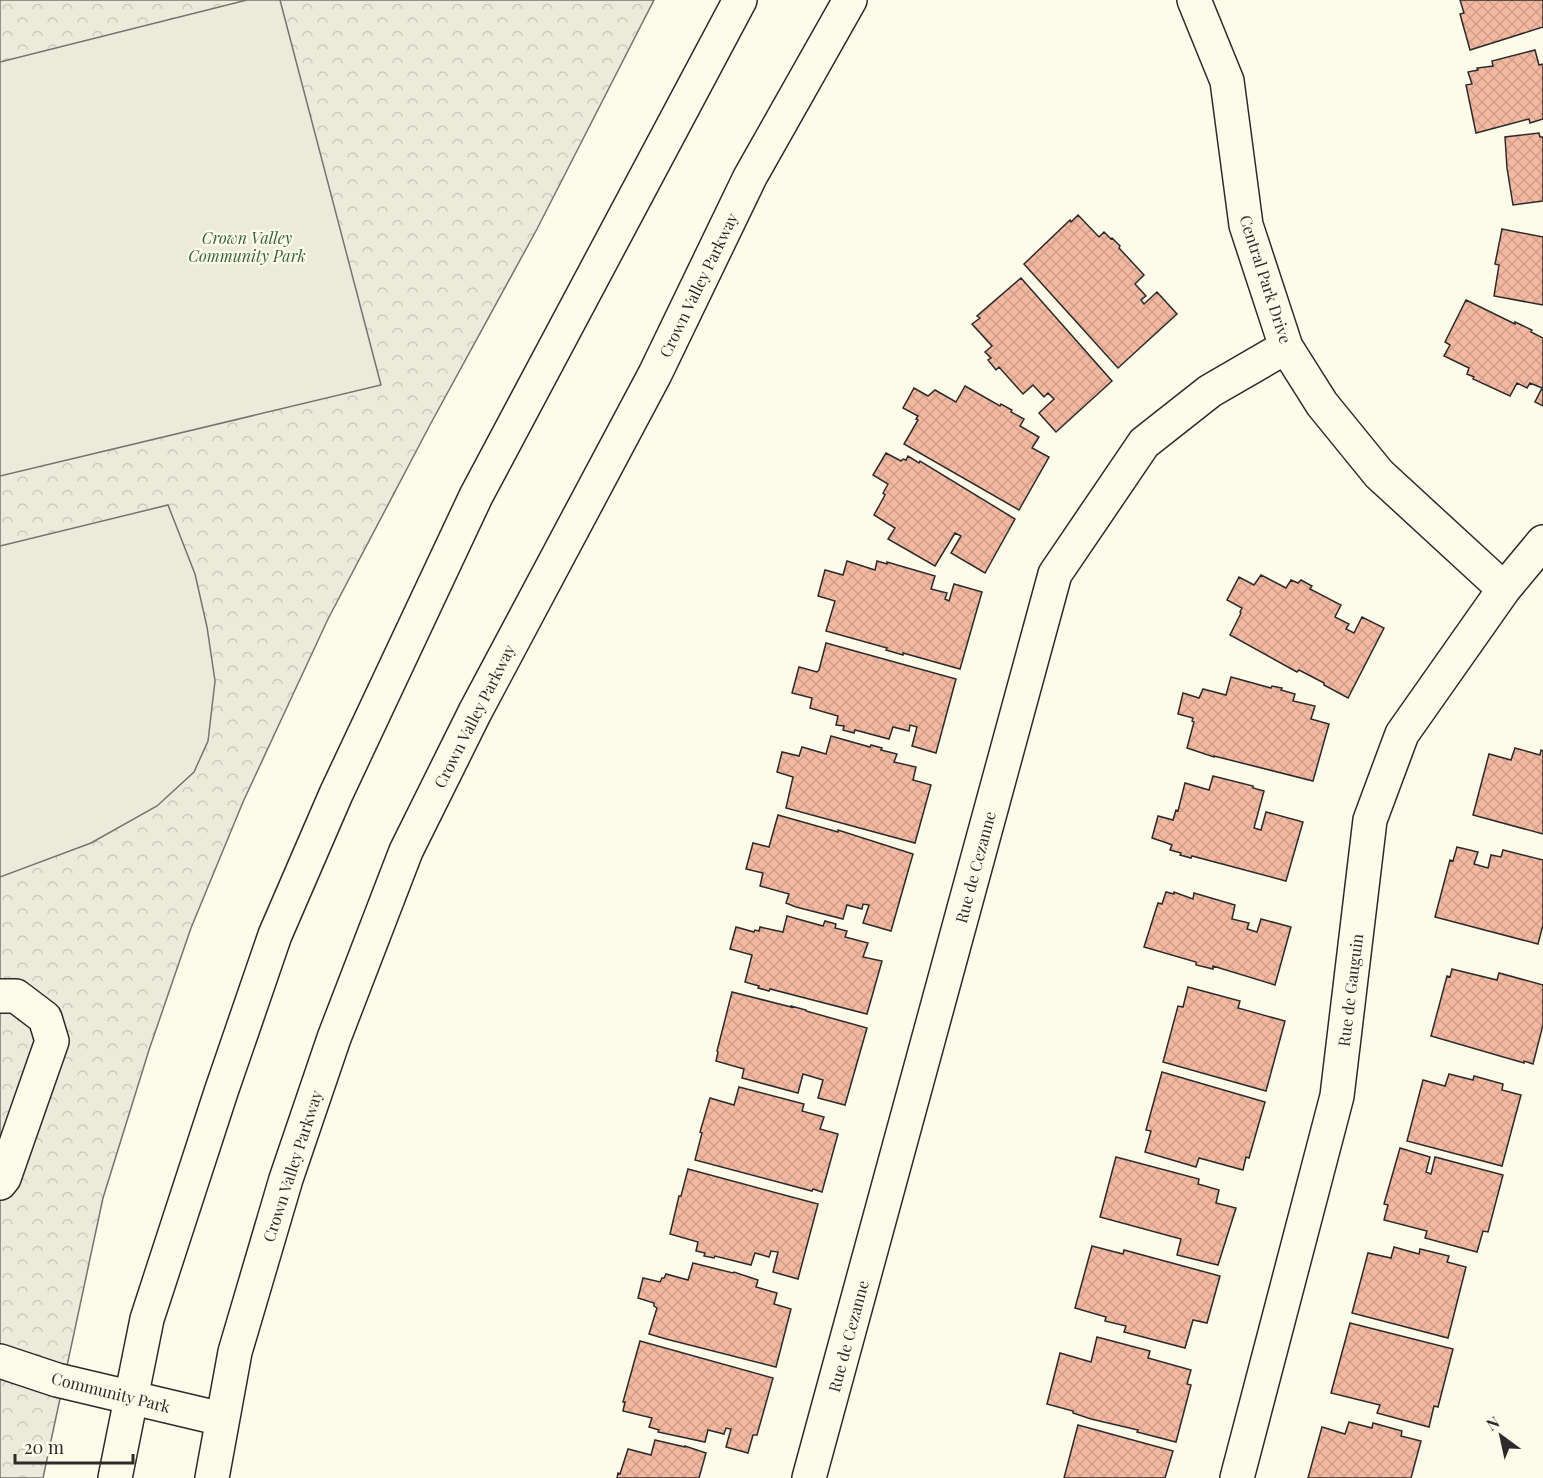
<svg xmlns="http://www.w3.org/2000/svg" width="1543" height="1478" font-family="'Playfair Display',serif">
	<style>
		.park { fill: url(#park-crowns); stroke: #74746e; stroke-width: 1.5 }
		.pitch { fill: #ecebdb; stroke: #74746e; stroke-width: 1.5 }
		.building { fill: url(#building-cross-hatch); stroke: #2b2b2b; stroke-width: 1.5 }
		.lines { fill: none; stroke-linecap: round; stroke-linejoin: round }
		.minor-casing { stroke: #2b2b2b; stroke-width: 36 }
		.major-casing { stroke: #2b2b2b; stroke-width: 36 }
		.minor { stroke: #fdfbea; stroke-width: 33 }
		.major { stroke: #fdfbea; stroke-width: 33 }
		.labels { text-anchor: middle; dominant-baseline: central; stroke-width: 4.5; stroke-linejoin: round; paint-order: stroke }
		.park-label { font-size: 16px; font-style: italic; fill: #34623c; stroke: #fdfbea }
		.street-label { font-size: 16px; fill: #2b2b2b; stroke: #fdfbea }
	</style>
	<defs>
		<pattern id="park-crowns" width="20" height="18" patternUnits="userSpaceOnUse" patternTransform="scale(1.5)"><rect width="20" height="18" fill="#ecebdb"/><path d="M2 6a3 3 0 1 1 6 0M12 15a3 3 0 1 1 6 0" fill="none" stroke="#cbcabc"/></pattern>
		<pattern id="building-cross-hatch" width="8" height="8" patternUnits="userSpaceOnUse" patternTransform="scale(1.5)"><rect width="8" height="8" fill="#f2b8a0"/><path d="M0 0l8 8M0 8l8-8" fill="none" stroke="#d09e8a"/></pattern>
	</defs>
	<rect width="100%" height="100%" fill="#fdfbea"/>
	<!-- park -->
	<path class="park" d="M 0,0 L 654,0 L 537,229 L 431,423 L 328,619 L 243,802 L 191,928 L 149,1050 L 103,1198 L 43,1478 L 0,1478 Z"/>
	<!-- pitch -->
	<path class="pitch" d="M 247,0 L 280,0 L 381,385 L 0,476 L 0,62 Z
		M 168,505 L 195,574 L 207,627 L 215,681 L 208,741 L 194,772 L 157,806 L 91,843 L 0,877 L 0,546 Z"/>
	<!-- building -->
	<path class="building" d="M 1460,0 L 1543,0 L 1543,27 L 1470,50 L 1460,14 L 1464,13 Z
		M 1535,50 L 1539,65 L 1543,64 L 1543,119 L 1530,123 L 1529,119 L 1476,133 L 1466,85 L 1472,84 L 1468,72 L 1478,70 L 1477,68 L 1493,66 L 1492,61 Z
		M 1539,133 L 1540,137 L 1543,137 L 1543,201 L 1513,205 L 1507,168 L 1505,137 Z
		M 1078,215 L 1099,237 L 1104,232 L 1111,239 L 1112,238 L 1120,246 L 1119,248 L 1144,275 L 1135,284 L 1146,296 L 1141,300 L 1144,304 L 1157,292 L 1177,314 L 1118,368 L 1024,264 L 1070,220 L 1071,222 Z
		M 1502,229 L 1543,237 L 1543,305 L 1494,296 L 1499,265 L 1495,264 Z
		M 1021,278 L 1112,381 L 1056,432 L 1039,413 L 1054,399 L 1048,393 L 1044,397 L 1033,385 L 1023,394 L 999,367 L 996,370 L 988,360 L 991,358 L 985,352 L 992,346 L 972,324 L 980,318 L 977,316 Z
		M 1466,300 L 1515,324 L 1515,322 L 1532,330 L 1531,332 L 1543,338 L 1543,406 L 1535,402 L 1542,388 L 1530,383 L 1527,388 L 1517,383 L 1510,396 L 1473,379 L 1474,377 L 1467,374 L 1469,368 L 1444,356 L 1450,345 L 1445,342 Z
		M 965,386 L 1000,406 L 1001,404 L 1012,410 L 1011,412 L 1024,419 L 1020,426 L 1039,437 L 1032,448 L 1049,457 L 1019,510 L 904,444 L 918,420 L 916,419 L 918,416 L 903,408 L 914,388 L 928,396 L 935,390 L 956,402 Z
		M 886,453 L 901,461 L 903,459 L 906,460 L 908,456 L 919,463 L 920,461 L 1015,519 L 985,573 L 951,553 L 961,536 L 955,533 L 935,566 L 888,539 L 895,528 L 874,515 L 885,495 L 883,493 L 888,484 L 873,475 Z
		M 847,561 L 875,570 L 877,561 L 887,564 L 887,562 L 935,576 L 931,589 L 947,593 L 945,599 L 949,601 L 954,584 L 982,592 L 960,669 L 903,653 L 903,655 L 886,650 L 887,648 L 826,631 L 835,601 L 818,596 L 825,570 L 843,575 Z
		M 1261,575 L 1286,588 L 1291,580 L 1298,583 L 1301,580 L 1312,586 L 1310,589 L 1341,605 L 1335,617 L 1349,624 L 1346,629 L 1354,633 L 1362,617 L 1384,628 L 1348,698 L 1324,685 L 1324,683 L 1299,670 L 1297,672 L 1230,635 L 1241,613 L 1240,612 L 1242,608 L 1227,600 L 1239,577 L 1254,585 Z
		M 826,643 L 956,679 L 936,753 L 912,746 L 917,727 L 910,725 L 909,731 L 893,727 L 889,739 L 855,730 L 854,733 L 843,730 L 844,726 L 836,725 L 838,716 L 810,708 L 812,698 L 792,693 L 799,667 L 817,672 L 819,670 Z
		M 1231,677 L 1271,688 L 1272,686 L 1282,688 L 1281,690 L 1295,694 L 1293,701 L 1315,706 L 1311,719 L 1329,724 L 1313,781 L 1214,756 L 1214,757 L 1187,748 L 1194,722 L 1192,721 L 1193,718 L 1178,714 L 1183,693 L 1199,698 L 1203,689 L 1226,695 Z
		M 831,736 L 870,747 L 871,745 L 882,748 L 881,750 L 897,754 L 894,762 L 916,767 L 913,780 L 931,785 L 915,843 L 786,808 L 793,777 L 777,772 L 782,752 L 799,756 L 802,747 L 826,754 Z
		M 1515,748 L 1540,755 L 1541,750 L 1543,751 L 1543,834 L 1473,815 L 1489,754 L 1511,760 Z
		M 1213,776 L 1253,786 L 1253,788 L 1264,791 L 1254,828 L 1261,830 L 1266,812 L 1303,822 L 1286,881 L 1192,856 L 1191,858 L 1180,855 L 1181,853 L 1170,850 L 1172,845 L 1167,843 L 1152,838 L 1158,816 L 1173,820 L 1176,810 L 1178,811 L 1185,783 L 1209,790 Z
		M 778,815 L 838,832 L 838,830 L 913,854 L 891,931 L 863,923 L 869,905 L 863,904 L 862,909 L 847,905 L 843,919 L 796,907 L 786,903 L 789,894 L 760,886 L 763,873 L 746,869 L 753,843 L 769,847 Z
		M 1457,847 L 1478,852 L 1474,864 L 1488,868 L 1491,855 L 1501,857 L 1503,850 L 1543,860 L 1543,925 L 1538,944 L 1435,917 L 1450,860 L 1453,861 Z
		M 1166,892 L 1174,894 L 1174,892 L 1193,899 L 1194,893 L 1235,905 L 1232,919 L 1249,923 L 1247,929 L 1257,932 L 1261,919 L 1291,927 L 1275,985 L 1213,966 L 1213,969 L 1196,965 L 1196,962 L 1144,947 L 1158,903 L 1162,904 Z
		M 787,916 L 823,926 L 825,921 L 836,924 L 835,928 L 847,931 L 845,937 L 868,943 L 863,957 L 882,961 L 867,1014 L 770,989 L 769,991 L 758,988 L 759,986 L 745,982 L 752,955 L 730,949 L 736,927 L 754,932 L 755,930 L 759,931 L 760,927 L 783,932 Z
		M 1452,969 L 1497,980 L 1499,973 L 1543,985 L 1543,1025 L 1533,1064 L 1524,1061 L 1524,1063 L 1431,1036 L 1447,976 L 1450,977 Z
		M 1188,987 L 1240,1001 L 1238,1008 L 1285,1021 L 1266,1091 L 1163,1062 L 1178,1006 L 1183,1007 Z
		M 732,992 L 791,1007 L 791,1006 L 806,1010 L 806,1011 L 867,1028 L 845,1105 L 818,1098 L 823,1080 L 803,1074 L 798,1093 L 742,1078 L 744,1069 L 716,1061 L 718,1052 L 717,1051 Z
		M 1162,1072 L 1265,1102 L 1249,1158 L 1246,1157 L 1243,1170 L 1199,1158 L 1196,1167 L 1145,1152 L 1151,1131 L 1146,1130 Z
		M 1449,1074 L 1473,1080 L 1474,1076 L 1503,1084 L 1502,1090 L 1521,1095 L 1502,1166 L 1407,1141 L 1423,1080 L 1445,1086 Z
		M 739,1087 L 804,1104 L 802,1111 L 824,1117 L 820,1129 L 838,1134 L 822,1192 L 813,1189 L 812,1191 L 695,1160 L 702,1133 L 700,1132 L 710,1098 L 734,1105 Z
		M 1400,1148 L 1430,1157 L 1426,1172 L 1431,1174 L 1435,1157 L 1503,1175 L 1488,1232 L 1483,1231 L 1477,1252 L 1425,1238 L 1427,1231 L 1384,1220 L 1388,1205 L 1384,1204 Z
		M 1116,1157 L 1199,1179 L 1198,1184 L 1219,1190 L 1216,1203 L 1236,1208 L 1218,1265 L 1177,1255 L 1181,1239 L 1100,1217 Z
		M 688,1169 L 818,1204 L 798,1279 L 773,1272 L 778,1252 L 771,1251 L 769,1257 L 755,1253 L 751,1265 L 715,1256 L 714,1258 L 704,1256 L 705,1253 L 696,1251 L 698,1242 L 670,1234 L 679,1196 L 681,1196 Z
		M 1092,1246 L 1123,1254 L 1124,1250 L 1220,1276 L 1207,1323 L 1193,1320 L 1185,1348 L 1124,1332 L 1126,1326 L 1105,1321 L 1106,1317 L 1075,1308 Z
		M 1394,1247 L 1419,1254 L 1420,1249 L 1449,1256 L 1447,1262 L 1466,1267 L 1448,1338 L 1352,1313 L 1368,1253 L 1391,1258 Z
		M 693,1263 L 733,1273 L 734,1272 L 758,1280 L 756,1287 L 777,1293 L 774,1304 L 791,1309 L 776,1367 L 666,1339 L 649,1334 L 657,1308 L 654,1306 L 654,1303 L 638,1298 L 643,1278 L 660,1282 L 662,1278 L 664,1278 L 666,1274 L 688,1280 Z
		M 1350,1323 L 1453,1349 L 1438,1407 L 1434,1406 L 1429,1427 L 1377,1413 L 1380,1405 L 1331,1393 Z
		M 1097,1337 L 1150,1351 L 1148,1358 L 1191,1370 L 1187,1384 L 1191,1385 L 1176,1442 L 1137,1432 L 1138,1430 L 1091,1419 L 1073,1413 L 1073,1411 L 1047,1404 L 1060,1353 L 1091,1362 Z
		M 640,1341 L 773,1378 L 757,1435 L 753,1435 L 748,1453 L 726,1447 L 731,1429 L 726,1428 L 724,1434 L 708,1430 L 705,1442 L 658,1432 L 659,1430 L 649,1427 L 652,1418 L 623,1411 L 625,1402 L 623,1402 Z
		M 1349,1422 L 1372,1428 L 1373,1423 L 1402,1431 L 1401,1436 L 1421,1441 L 1411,1478 L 1308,1478 L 1322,1427 L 1345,1434 Z
		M 1078,1425 L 1173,1451 L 1165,1478 L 1064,1478 Z
		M 655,1440 L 685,1447 L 685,1446 L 706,1453 L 699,1478 L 617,1478 L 618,1473 L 620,1474 L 628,1449 L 651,1455 Z"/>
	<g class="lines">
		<defs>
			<path id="minor" d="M 1194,0 L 1227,81 L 1246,225 L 1286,347 L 1322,404 L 1379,474 L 1504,589
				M 0,996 L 16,996 L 45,1018 L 52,1041 L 4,1178 L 0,1183
				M 0,1361 L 57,1380 L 222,1419
				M 809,1478 L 1055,574 L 1144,443 L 1210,391 L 1286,347
				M 1237,1478 L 1337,1096 L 1370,820 L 1402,734 L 1504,589 L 1543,542"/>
			<path id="major" d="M 115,1478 L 147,1319 L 221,1092 L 275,935 L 336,794 L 476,496 L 740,0
				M 212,1478 L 235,1352 L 286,1179 L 334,1038 L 406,851 L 475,712 L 655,374 L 750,177 L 850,0"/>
		</defs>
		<!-- minor casing -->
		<use href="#minor" class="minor-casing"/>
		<!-- major casing -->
		<use href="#major" class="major-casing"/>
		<!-- minor -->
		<use href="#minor" class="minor"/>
		<!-- major -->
		<use href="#major" class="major"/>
	</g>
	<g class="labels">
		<!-- park labels -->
		<g class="park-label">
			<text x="247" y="237">Crown Valley<tspan x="247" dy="18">Community Park</tspan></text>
		</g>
		<!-- street labels -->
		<g class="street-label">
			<text transform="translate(1266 279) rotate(72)">Central Park Drive</text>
			<text transform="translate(698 285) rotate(-64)">Crown Valley Parkway</text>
			<text transform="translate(474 716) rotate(-63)">Crown Valley Parkway</text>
			<text transform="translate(975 867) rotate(-75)">Rue de Cezanne</text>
			<text transform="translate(1350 990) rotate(-83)">Rue de Gauguin</text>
			<text transform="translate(292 1166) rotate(-72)">Crown Valley Parkway</text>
			<text transform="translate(848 1336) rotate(-75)">Rue de Cezanne</text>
			<text transform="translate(111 1392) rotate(14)">Community Park</text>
		</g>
	</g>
	<!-- north arrow -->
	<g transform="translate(1501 1436) rotate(327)" stroke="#fdfbea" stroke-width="4.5" paint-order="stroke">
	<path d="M0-4.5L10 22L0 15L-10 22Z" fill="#2b2b2b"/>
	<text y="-9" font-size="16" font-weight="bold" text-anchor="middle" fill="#2b2b2b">N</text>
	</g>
	<!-- scale -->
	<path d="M15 1454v9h118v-9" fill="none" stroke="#2b2b2b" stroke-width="3"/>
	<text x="24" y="1454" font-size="18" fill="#2b2b2b" stroke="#fdfbea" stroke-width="4.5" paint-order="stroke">20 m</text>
</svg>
